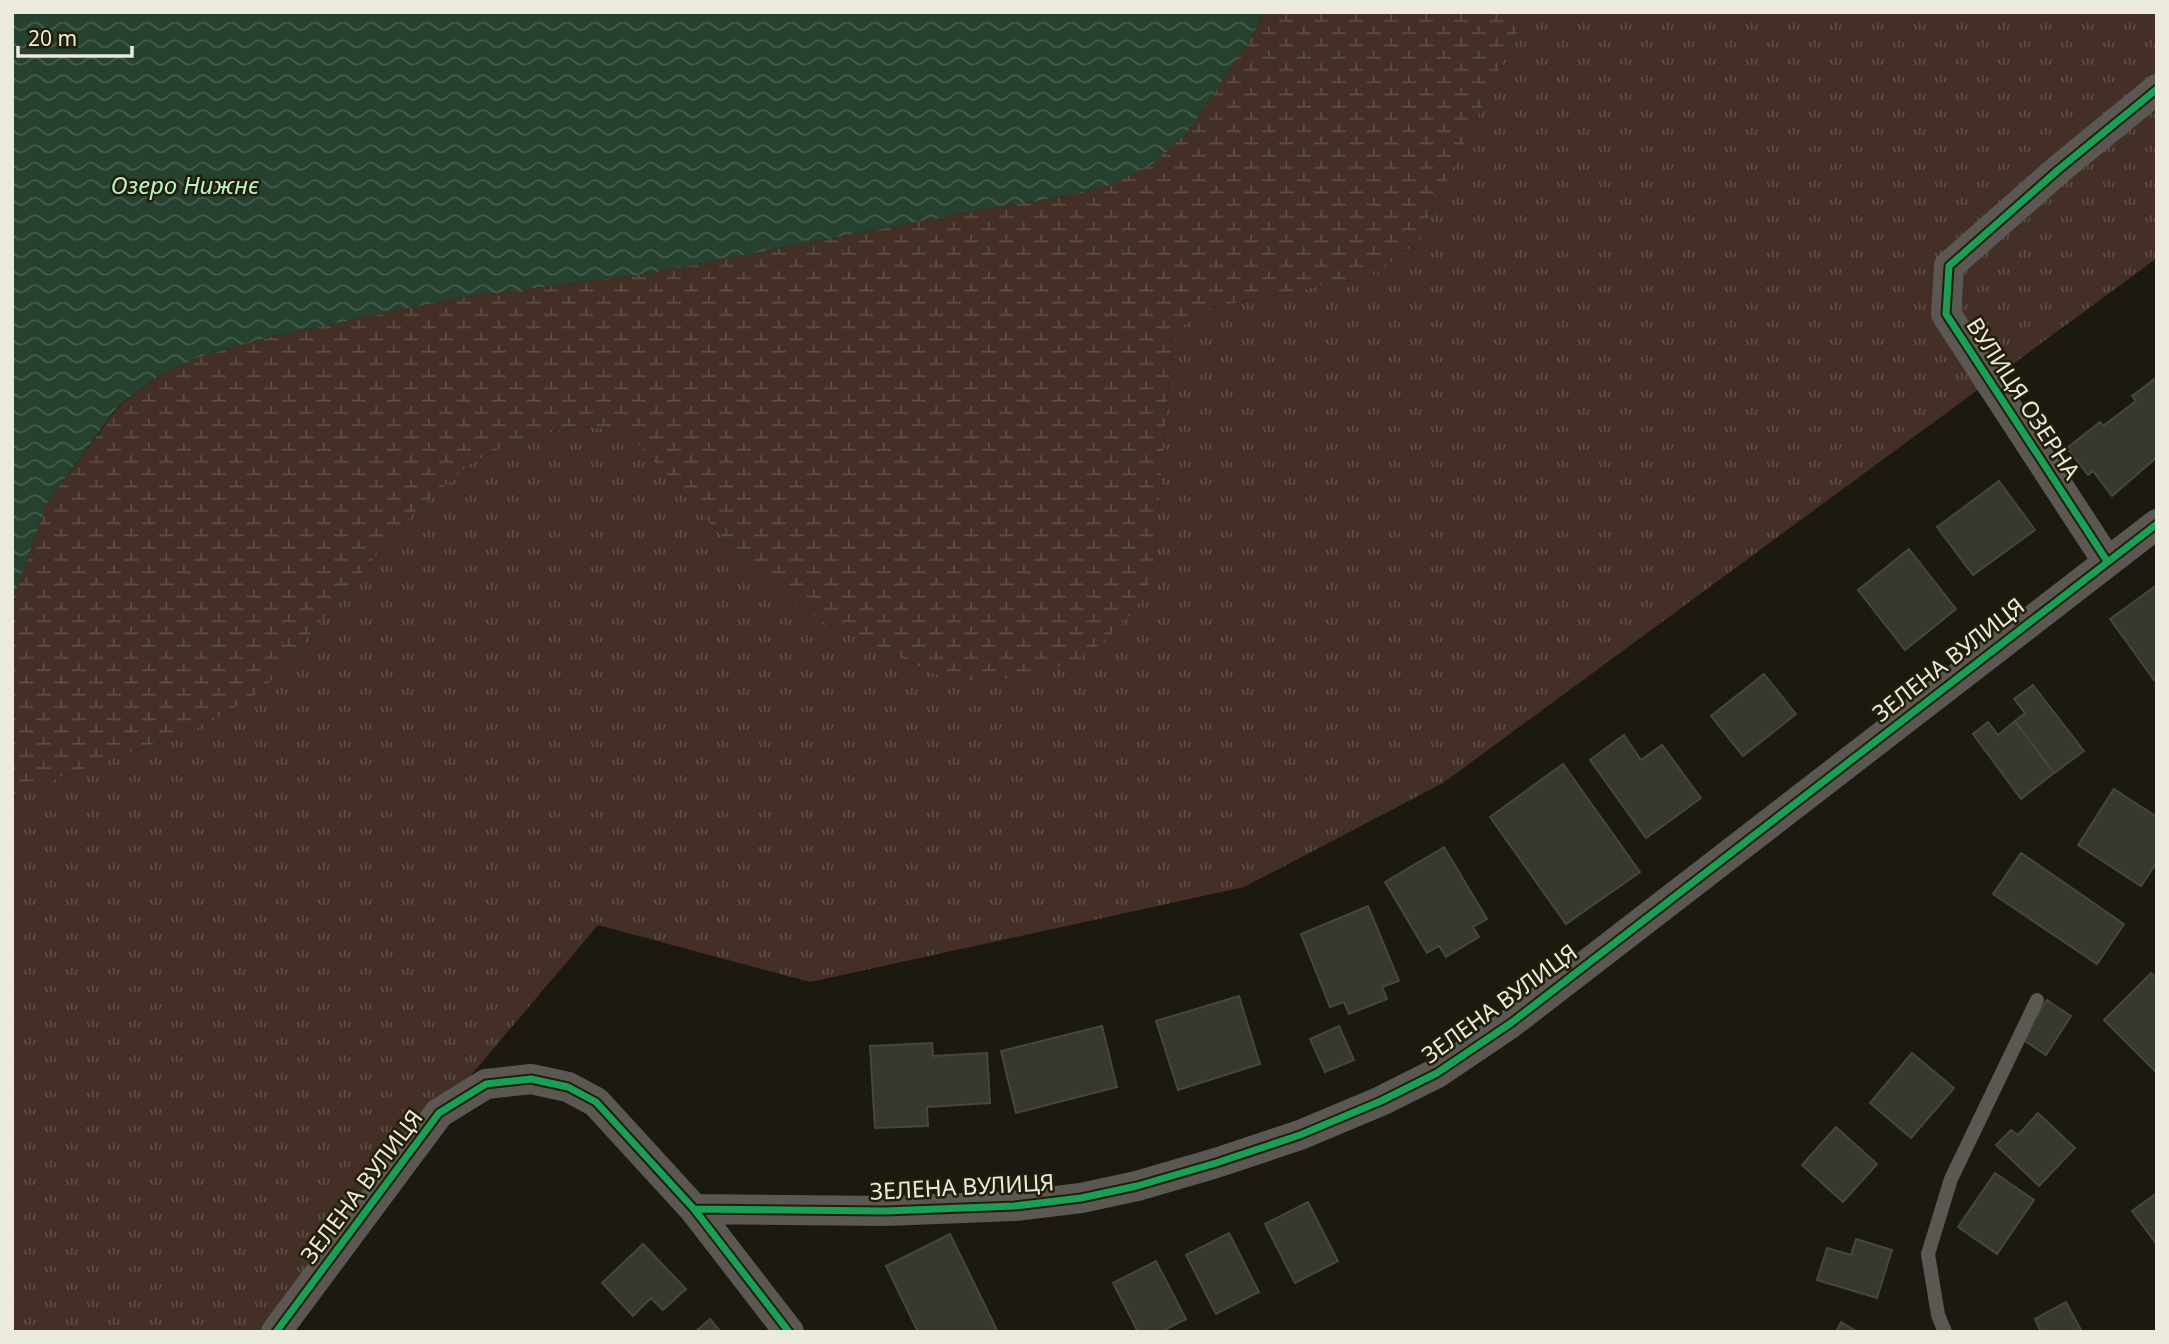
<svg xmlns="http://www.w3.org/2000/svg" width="2169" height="1344" font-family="'Noto Sans',sans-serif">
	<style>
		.grass { fill: url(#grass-tufts) }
		.wetland { fill: url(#wetland-marsh) }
		.water { fill: url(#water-waves) }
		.building { fill: #37382f; stroke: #45463d; stroke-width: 2 }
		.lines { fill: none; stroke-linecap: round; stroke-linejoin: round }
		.service { stroke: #5b5853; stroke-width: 14 }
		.minor { stroke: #5b5853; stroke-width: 30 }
		.cycleway-casing { stroke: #221e0a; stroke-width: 11 }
		.cycleway { stroke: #1a9f57; stroke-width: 7 }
		.labels { text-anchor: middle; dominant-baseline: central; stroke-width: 5; stroke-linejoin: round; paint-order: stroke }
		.street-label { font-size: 23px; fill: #eceadd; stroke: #221e0a }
		.water-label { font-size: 24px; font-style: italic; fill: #b8f2cc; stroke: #221e0a }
	</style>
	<defs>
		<pattern id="grass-tufts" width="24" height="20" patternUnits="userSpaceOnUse" patternTransform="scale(1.75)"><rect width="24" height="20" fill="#432f26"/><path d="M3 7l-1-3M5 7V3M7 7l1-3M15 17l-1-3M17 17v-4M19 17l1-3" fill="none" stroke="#5e4d45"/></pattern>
		<pattern id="wetland-marsh" width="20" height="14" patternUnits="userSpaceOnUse" patternTransform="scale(1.75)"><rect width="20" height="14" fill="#432f26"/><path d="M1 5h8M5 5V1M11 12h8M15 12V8" fill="none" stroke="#5e4d45"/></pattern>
		<pattern id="water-waves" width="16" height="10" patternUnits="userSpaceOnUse" patternTransform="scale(1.75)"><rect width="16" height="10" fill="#26412f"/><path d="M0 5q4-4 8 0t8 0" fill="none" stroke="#465d4d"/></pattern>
	</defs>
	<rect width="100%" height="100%" fill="#1c1a10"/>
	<!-- grass -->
	<path class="grass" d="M 1527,12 L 2157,12 L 2157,258 L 1443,783 L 1244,887 L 810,982 L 598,925 L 439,1113 L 276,1332 L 12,1332 L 12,795 L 207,724 L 263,690 L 407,519 L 470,464 L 517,440 L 581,426 L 626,431 L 757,575 L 820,620 L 935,674 L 978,682 L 1022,676 L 1072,664 L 1153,576 L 1172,345 L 1188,319 L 1210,308 L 1374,275 L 1417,243 Z"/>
	<!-- wetland -->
	<path class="wetland" d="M 1263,12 L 1527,12 L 1417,243 L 1374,275 L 1210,308 L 1188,319 L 1172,345 L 1153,576 L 1134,611 L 1107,639 L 1072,664 L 1022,676 L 978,682 L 935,674 L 820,620 L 757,575 L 626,431 L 581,426 L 517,440 L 470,464 L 407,519 L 263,690 L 207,724 L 12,795 L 12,602 L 47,503 L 119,406 L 160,375 L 199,357 L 274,336 L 458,298 L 651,273 L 984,209 L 1055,198 L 1111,185 L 1187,133 L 1253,35 Z"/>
	<!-- water -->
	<path class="water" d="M 12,12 L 1263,12 L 1253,35 L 1187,133 L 1153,164 L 1111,185 L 1055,198 L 984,209 L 651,273 L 458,298 L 274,336 L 199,357 L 160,375 L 118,406 L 47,503 L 12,602 Z"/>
	<!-- building -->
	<path class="building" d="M 2157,377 L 2157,457 L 2112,496 L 2093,471 L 2088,475 L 2067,448 L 2100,422 L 2103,426 L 2136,401 L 2132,396 Z
		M 1999,481 L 2035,530 L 1973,575 L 1937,527 Z
		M 1909,549 L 1956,609 L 1905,650 L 1858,590 Z
		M 2157,585 L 2157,678 L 2154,680 L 2110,619 Z
		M 1764,674 L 1796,714 L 1743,756 L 1711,716 Z
		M 2033,685 L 2084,751 L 2054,773 L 2015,721 L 2025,713 L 2014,699 Z
		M 2015,721 L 2054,773 L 2021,799 L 1973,734 L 1988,722 L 1998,735 Z
		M 1624,735 L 1641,760 L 1662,745 L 1701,798 L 1646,838 L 1590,760 Z
		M 1563,764 L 1640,872 L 1566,924 L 1490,817 Z
		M 2114,789 L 2157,817 L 2157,862 L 2141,886 L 2078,845 Z
		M 1444,847 L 1487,919 L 1473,927 L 1479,937 L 1446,957 L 1439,946 L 1427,953 L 1385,882 Z
		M 2021,853 L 2124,924 L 2097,964 L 1993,894 Z
		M 1368,906 L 1399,981 L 1382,987 L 1387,999 L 1349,1014 L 1344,1002 L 1330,1007 L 1301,934 Z
		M 2151,973 L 2157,978 L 2157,1073 L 2104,1020 Z
		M 1239,996 L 1260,1064 L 1178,1090 L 1156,1021 Z
		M 2047,1000 L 2071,1016 L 2046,1055 L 2022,1039 Z
		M 1102,1026 L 1117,1087 L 1016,1113 L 1001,1051 Z
		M 1339,1026 L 1354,1060 L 1325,1072 L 1310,1039 Z
		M 932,1043 L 933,1056 L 987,1053 L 990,1103 L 927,1107 L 928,1126 L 875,1128 L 870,1046 Z
		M 1912,1053 L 1954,1088 L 1911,1138 L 1870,1103 Z
		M 2038,1113 L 2075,1148 L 2039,1186 L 1996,1145 L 2011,1130 L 2018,1135 Z
		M 1836,1127 L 1877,1164 L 1843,1202 L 1802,1165 Z
		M 1995,1173 L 2034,1200 L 1997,1254 L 1958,1227 Z
		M 2157,1193 L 2157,1245 L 2132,1211 Z
		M 1308,1202 L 1338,1261 L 1295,1283 L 1265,1224 Z
		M 1229,1233 L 1259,1292 L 1216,1314 L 1186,1255 Z
		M 950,1234 L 998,1332 L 918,1332 L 886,1266 Z
		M 1856,1239 L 1892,1250 L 1877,1298 L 1817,1280 L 1827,1248 L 1851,1255 Z
		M 643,1244 L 686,1289 L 663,1310 L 651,1298 L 633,1316 L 602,1283 Z
		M 1156,1261 L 1186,1319 L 1161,1332 L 1138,1332 L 1113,1283 Z
		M 2066,1302 L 2082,1332 L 2041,1332 L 2035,1319 Z
		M 710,1319 L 721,1332 L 695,1332 Z
		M 1841,1322 L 1858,1332 L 1836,1332 Z"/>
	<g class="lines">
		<!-- service -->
		<path class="service" d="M 1945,1332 L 1938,1315 L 1928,1254 L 1951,1179 L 2037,1000"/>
		<!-- minor -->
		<path class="minor" d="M 2107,561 L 1946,314 L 1949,266 L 2058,170 L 2157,89
			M 694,1209 L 885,1211 L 1015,1206 L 1081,1198 L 1137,1186 L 1216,1163 L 1300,1135 L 1381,1101 L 1437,1073 L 1511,1023 L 2157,524
			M 276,1332 L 439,1113 L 486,1084 L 531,1079 L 568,1087 L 596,1102 L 694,1209 L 789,1332"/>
		<defs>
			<path id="cycleway" d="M 2107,561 L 1946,314 L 1949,266 L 2058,170 L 2157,89
				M 694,1209 L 885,1211 L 1015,1206 L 1081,1198 L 1137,1186 L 1216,1163 L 1300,1135 L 1381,1101 L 1437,1073 L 1511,1023 L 2157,524
				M 276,1332 L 439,1113 L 486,1084 L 531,1079 L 568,1087 L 596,1102 L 694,1209 L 789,1332"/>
		</defs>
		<!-- cycleway casing -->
		<use href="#cycleway" class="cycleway-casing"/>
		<!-- cycleway -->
		<use href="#cycleway" class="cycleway"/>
	</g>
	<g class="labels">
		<!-- street labels -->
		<g class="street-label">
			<text transform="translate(2024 398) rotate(57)">ВУЛИЦЯ ОЗЕРНА</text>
			<text transform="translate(1948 659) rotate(-38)">ЗЕЛЕНА ВУЛИЦЯ</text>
			<text transform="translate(1499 1003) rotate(-36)">ЗЕЛЕНА ВУЛИЦЯ</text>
			<text transform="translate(361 1186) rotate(-53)">ЗЕЛЕНА ВУЛИЦЯ</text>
			<text transform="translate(962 1186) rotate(-3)">ЗЕЛЕНА ВУЛИЦЯ</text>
		</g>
		<!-- water labels -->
		<g class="water-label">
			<text x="185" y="184">Озеро Нижнє</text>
		</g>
	</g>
	<!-- border -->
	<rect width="2169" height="1344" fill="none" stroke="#eceadd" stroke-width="28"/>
	<!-- scale -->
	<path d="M18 46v10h114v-10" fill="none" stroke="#eceadd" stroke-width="3.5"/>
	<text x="28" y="46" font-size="21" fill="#eceadd" stroke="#221e0a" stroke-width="5" paint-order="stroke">20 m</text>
</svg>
